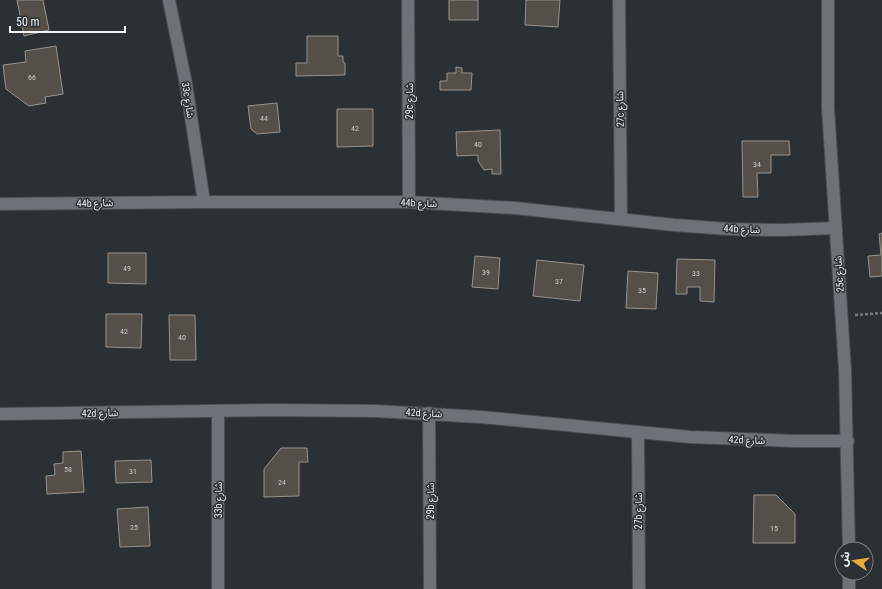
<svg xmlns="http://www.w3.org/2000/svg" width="882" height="589" font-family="'Roboto Condensed','Noto Sans Arabic',sans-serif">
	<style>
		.building { fill: #544f49; stroke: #99948d }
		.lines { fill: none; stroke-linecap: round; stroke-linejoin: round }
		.minor-casing { stroke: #494d51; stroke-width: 14 }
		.path { stroke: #787c80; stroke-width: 2.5; stroke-dasharray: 3 2; stroke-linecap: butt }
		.minor { stroke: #6c7277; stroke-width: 12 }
		.labels { text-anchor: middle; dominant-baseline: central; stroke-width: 3; stroke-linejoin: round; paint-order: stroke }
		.number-label { font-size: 8px; fill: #cacccc }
		.street-label { font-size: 10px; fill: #f2f5f8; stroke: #2b3035 }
	</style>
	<rect width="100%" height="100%" fill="#2b3035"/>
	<!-- building -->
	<path class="building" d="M 17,0 L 43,0 L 49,30 L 24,36 Z
		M 449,0 L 478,0 L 478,20 L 449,20 Z
		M 526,0 L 560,0 L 558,27 L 525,25 Z
		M 307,36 L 338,36 L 338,56 L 343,56 L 343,62 L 345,63 L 345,75 L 296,76 L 296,63 L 307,63 Z
		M 56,46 L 63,94 L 45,97 L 46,103 L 29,106 L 6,89 L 3,65 L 26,62 L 25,51 Z
		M 456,67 L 462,68 L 462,73 L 472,73 L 471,90 L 440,90 L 440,81 L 447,81 L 447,73 L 456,73 Z
		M 277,103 L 280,132 L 257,134 L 251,129 L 248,106 Z
		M 337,109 L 373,109 L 373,146 L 337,147 Z
		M 500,130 L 501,174 L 492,174 L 492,169 L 484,170 L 478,161 L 478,155 L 457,156 L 456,132 Z
		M 742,141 L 789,141 L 790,155 L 771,155 L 771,173 L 757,173 L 758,197 L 743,197 Z
		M 882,233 L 882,276 L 870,277 L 868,256 L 881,255 L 879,234 Z
		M 108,253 L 146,253 L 146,284 L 108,283 Z
		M 475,256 L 500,258 L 498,289 L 472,287 Z
		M 677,259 L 715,260 L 714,302 L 700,301 L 700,287 L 687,287 L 687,294 L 676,294 Z
		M 537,260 L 584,265 L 580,301 L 533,296 Z
		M 628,271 L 658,273 L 656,309 L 626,308 Z
		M 106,314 L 142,314 L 141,348 L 106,347 Z
		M 169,315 L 195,315 L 196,360 L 170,360 Z
		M 281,448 L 307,448 L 308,462 L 299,462 L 299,496 L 264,497 L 264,469 Z
		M 81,451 L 84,492 L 47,494 L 46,476 L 55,475 L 54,464 L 63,463 L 63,452 Z
		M 151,460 L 152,482 L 116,483 L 115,461 Z
		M 754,495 L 776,495 L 795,514 L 795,543 L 753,543 Z
		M 148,507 L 150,546 L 120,547 L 117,509 Z"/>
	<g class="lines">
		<defs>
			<path id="minor" d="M 169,0 L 186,84 L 204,202
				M 408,0 L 409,202
				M 619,0 L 621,219
				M 828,0 L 828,108 L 845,370 L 849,549
				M 0,204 L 204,202 L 409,202 L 515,208 L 674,225 L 728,229 L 782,230 L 836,228
				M 218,411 L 218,589
				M 429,413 L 430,589
				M 0,414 L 271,410 L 376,411 L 481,417 L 690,437 L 795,441 L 848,441
				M 638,433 L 639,589
				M 849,573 L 849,589"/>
		</defs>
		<!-- minor casing -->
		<use href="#minor" class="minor-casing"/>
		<!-- path -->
		<path class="path" d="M 855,315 L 882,313"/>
		<!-- minor -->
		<use href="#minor" class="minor"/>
	</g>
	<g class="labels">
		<!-- number labels -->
		<g class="number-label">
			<text x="32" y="77">66</text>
			<text x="264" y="118">44</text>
			<text x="355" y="128">42</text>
			<text x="478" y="144">40</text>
			<text x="757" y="164">34</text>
			<text x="127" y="268">49</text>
			<text x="486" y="272">39</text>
			<text x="696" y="273">33</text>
			<text x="559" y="281">37</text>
			<text x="642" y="290">35</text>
			<text x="124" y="331">42</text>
			<text x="182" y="337">40</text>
			<text x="68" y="469">58</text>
			<text x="133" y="471">31</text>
			<text x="282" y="482">24</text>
			<text x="134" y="527">25</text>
			<text x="774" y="528">15</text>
		</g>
		<!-- street labels -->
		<g class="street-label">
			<text transform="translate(188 100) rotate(81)">33c شارع</text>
			<text transform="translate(409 101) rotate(-90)">29c شارع</text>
			<text transform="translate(620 109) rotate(-91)">27c شارع</text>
			<text transform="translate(95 203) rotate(-1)">44b شارع</text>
			<text transform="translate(419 203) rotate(2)">44b شارع</text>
			<text transform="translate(742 229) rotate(2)">44b شارع</text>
			<text transform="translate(839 274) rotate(-94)">25c شارع</text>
			<text transform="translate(100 413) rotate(-1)">42d شارع</text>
			<text transform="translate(424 413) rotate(3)">42d شارع</text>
			<text transform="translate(747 440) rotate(2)">42d شارع</text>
			<text transform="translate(218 500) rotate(-90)">33b شارع</text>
			<text transform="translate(430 501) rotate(-90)">29b شارع</text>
			<text transform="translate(638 511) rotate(-90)">27b شارع</text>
		</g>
	</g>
	<!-- north arrow -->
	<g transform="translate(854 561) rotate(283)"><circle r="19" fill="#2b3035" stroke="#7b7f83"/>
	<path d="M0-3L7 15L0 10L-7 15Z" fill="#e9ab38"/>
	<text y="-6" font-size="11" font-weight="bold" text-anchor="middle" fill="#f2f5f8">ش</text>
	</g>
	<!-- scale -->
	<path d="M10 26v6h115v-6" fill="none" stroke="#f2f5f8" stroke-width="2"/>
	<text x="16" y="26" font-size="12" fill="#f2f5f8" stroke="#2b3035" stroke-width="3" paint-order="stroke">50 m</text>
</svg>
